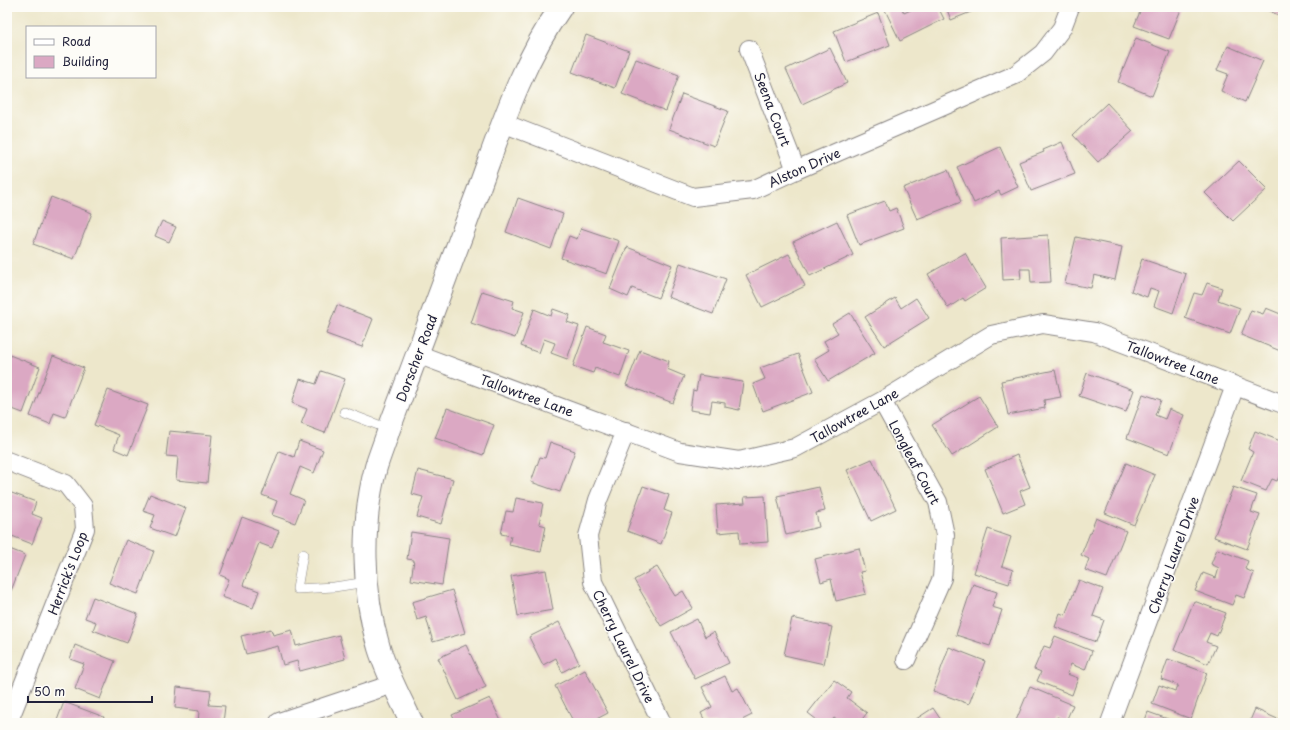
<svg xmlns="http://www.w3.org/2000/svg" width="1290" height="730" font-family="'Playpen Sans',sans-serif">
	<style>
		.building { fill: #dba8c3 }
		.lines { fill: none; stroke-linecap: round; stroke-linejoin: round }
		.service-casing { stroke: #888483; stroke-width: 10 }
		.minor-casing { stroke: #888483; stroke-width: 20 }
		.tertiary-casing { stroke: #888483; stroke-width: 24 }
		.service { stroke: #fff; stroke-width: 9 }
		.minor { stroke: #fff; stroke-width: 18 }
		.tertiary { stroke: #fff; stroke-width: 22 }
		.labels { text-anchor: middle; dominant-baseline: central; stroke-width: 3; stroke-linejoin: round; paint-order: stroke }
		.street-label { font-size: 13px; fill: #22223b; stroke: #fdfcf7 }
	</style>
	<rect width="100%" height="100%" fill="#fdfcf7"/>
	<filter id="ink" filterUnits="userSpaceOnUse"><feTurbulence type="fractalNoise" baseFrequency=".025" numOctaves="2"/><feDisplacementMap in="SourceGraphic" scale="8" xChannelSelector="R" yChannelSelector="G"/><feConvolveMatrix kernelMatrix="1 2 1 2 8 2 1 2 1" color-interpolation-filters="sRGB"/></filter>
	<filter id="wash" filterUnits="userSpaceOnUse"><feTurbulence type="fractalNoise" baseFrequency=".012" numOctaves="4" result="noise"/><feDisplacementMap in="SourceGraphic" scale="16" xChannelSelector="R" yChannelSelector="G"/><feGaussianBlur stdDeviation="0.9" result="paint"/><feColorMatrix in="noise" values="0 0 0 0 0 0 0 0 0 0 0 0 0 0 0 0 0 1.4 0 .05"/><feComposite in="paint" operator="in"/></filter>
	<g filter="url(#wash)">
		<rect width="100%" height="100%" fill="#ede7cb"/>
		<g id="blocks">
			<!-- building -->
			<path class="building" d="M 891,7 L 901,7 L 904,13 L 917,7 L 938,7 L 944,19 L 900,41 L 885,10 Z
				M 946,7 L 983,7 L 951,20 Z
				M 1142,7 L 1182,7 L 1169,39 L 1134,26 Z
				M 1260,7 L 1283,7 L 1283,17 Z
				M 878,13 L 890,45 L 846,62 L 834,31 Z
				M 586,35 L 629,51 L 615,88 L 572,72 Z
				M 1136,38 L 1170,52 L 1152,96 L 1118,82 Z
				M 1228,46 L 1263,61 L 1245,102 L 1221,91 L 1228,74 L 1217,70 Z
				M 830,48 L 847,83 L 802,104 L 786,69 Z
				M 636,59 L 679,75 L 666,111 L 622,94 Z
				M 682,94 L 728,111 L 714,146 L 669,129 Z
				M 1107,103 L 1133,131 L 1098,162 L 1073,135 Z
				M 1062,142 L 1075,174 L 1031,191 L 1019,162 L 1044,152 L 1043,150 Z
				M 1000,147 L 1018,187 L 1001,195 L 999,191 L 974,203 L 957,167 Z
				M 1239,161 L 1267,189 L 1233,221 L 1205,193 Z
				M 948,170 L 961,202 L 917,219 L 903,188 Z
				M 51,197 L 92,213 L 74,259 L 33,244 Z
				M 518,198 L 563,214 L 551,249 L 506,232 Z
				M 885,201 L 889,211 L 896,208 L 904,228 L 859,245 L 847,215 Z
				M 162,221 L 176,227 L 169,242 L 155,236 Z
				M 837,221 L 853,255 L 810,276 L 793,242 Z
				M 581,228 L 619,241 L 607,274 L 561,258 L 569,236 L 577,239 Z
				M 1048,235 L 1051,282 L 1031,283 L 1030,269 L 1020,269 L 1021,279 L 1003,280 L 1001,238 Z
				M 1076,237 L 1122,247 L 1115,280 L 1094,275 L 1091,288 L 1065,283 Z
				M 627,247 L 672,265 L 658,298 L 632,288 L 628,297 L 610,289 Z
				M 965,253 L 986,288 L 965,301 L 963,298 L 948,308 L 928,274 Z
				M 789,254 L 805,286 L 762,307 L 746,275 Z
				M 1142,259 L 1186,274 L 1173,313 L 1154,306 L 1159,291 L 1150,288 L 1147,297 L 1131,291 Z
				M 680,263 L 726,279 L 713,314 L 668,297 Z
				M 1207,283 L 1222,288 L 1218,300 L 1240,308 L 1230,334 L 1185,318 L 1194,293 L 1202,295 Z
				M 482,291 L 514,301 L 512,308 L 524,312 L 515,338 L 471,323 Z
				M 895,298 L 901,308 L 916,298 L 929,318 L 884,346 L 865,317 Z
				M 337,305 L 373,319 L 362,347 L 326,334 Z
				M 1266,308 L 1283,315 L 1283,352 L 1241,335 L 1251,310 L 1263,314 Z
				M 534,309 L 551,316 L 553,309 L 570,315 L 567,322 L 579,326 L 567,359 L 551,353 L 555,343 L 544,339 L 539,353 L 521,346 Z
				M 850,313 L 875,353 L 828,381 L 814,359 L 829,350 L 824,341 L 838,333 L 832,324 Z
				M 587,327 L 606,334 L 603,342 L 629,351 L 620,377 L 595,368 L 593,373 L 573,366 Z
				M 640,350 L 669,361 L 667,369 L 684,376 L 673,403 L 626,385 Z
				M 7,354 L 40,367 L 23,413 L 7,407 Z
				M 798,354 L 813,392 L 763,411 L 753,384 L 765,379 L 760,368 Z
				M 53,356 L 84,368 L 65,417 L 54,413 L 50,424 L 30,416 Z
				M 1055,370 L 1061,397 L 1044,400 L 1045,408 L 1008,415 L 1001,381 Z
				M 321,371 L 345,379 L 325,433 L 301,424 L 307,409 L 292,403 L 300,379 L 316,384 Z
				M 1087,373 L 1134,390 L 1126,412 L 1079,396 Z
				M 699,375 L 743,382 L 739,410 L 725,407 L 725,403 L 712,401 L 710,413 L 690,410 L 693,390 L 696,391 Z
				M 108,390 L 148,405 L 128,455 L 114,449 L 119,435 L 94,425 Z
				M 1143,394 L 1161,400 L 1155,415 L 1165,419 L 1169,409 L 1184,415 L 1169,454 L 1127,438 Z
				M 979,396 L 998,427 L 952,456 L 932,425 Z
				M 447,408 L 494,425 L 483,455 L 435,438 Z
				M 169,431 L 212,435 L 207,483 L 176,480 L 178,457 L 166,456 Z
				M 1255,431 L 1283,442 L 1283,468 L 1277,481 L 1272,479 L 1266,491 L 1241,481 L 1253,452 L 1248,449 Z
				M 299,441 L 323,450 L 314,473 L 300,467 L 290,494 L 304,500 L 295,523 L 272,515 L 277,501 L 262,495 L 279,451 L 294,457 Z
				M 550,442 L 575,451 L 560,492 L 531,482 L 540,457 L 545,458 Z
				M 1017,455 L 1030,487 L 1020,491 L 1025,504 L 1003,513 L 985,469 Z
				M 872,459 L 896,509 L 871,521 L 847,470 Z
				M 1126,463 L 1155,475 L 1134,525 L 1105,513 Z
				M 418,470 L 453,479 L 441,524 L 417,517 L 423,497 L 412,494 Z
				M 643,486 L 669,495 L 664,510 L 672,513 L 661,544 L 627,531 Z
				M 819,487 L 825,511 L 816,513 L 819,527 L 786,535 L 777,496 Z
				M 1233,487 L 1257,495 L 1251,512 L 1260,515 L 1247,549 L 1214,537 Z
				M 9,492 L 36,502 L 32,514 L 42,518 L 32,544 L 7,534 L 7,496 Z
				M 150,494 L 186,508 L 175,537 L 150,528 L 155,515 L 143,511 Z
				M 765,496 L 768,542 L 740,544 L 739,531 L 718,533 L 716,505 L 745,503 L 744,497 Z
				M 516,498 L 543,503 L 539,524 L 546,526 L 541,552 L 509,545 L 511,536 L 501,534 L 506,511 L 513,512 Z
				M 242,517 L 279,531 L 272,548 L 259,543 L 243,585 L 259,591 L 253,608 L 222,597 L 229,579 L 220,575 Z
				M 1096,518 L 1126,531 L 1107,578 L 1085,570 L 1089,559 L 1081,555 Z
				M 988,529 L 1011,537 L 1002,566 L 1013,570 L 1009,584 L 974,573 Z
				M 411,532 L 449,538 L 442,585 L 411,580 L 414,560 L 407,559 Z
				M 126,540 L 154,551 L 138,594 L 109,583 Z
				M 7,548 L 25,555 L 11,591 L 7,589 Z
				M 859,548 L 865,571 L 860,572 L 866,594 L 836,601 L 831,579 L 821,582 L 815,559 Z
				M 1217,549 L 1248,561 L 1245,569 L 1254,573 L 1244,598 L 1236,595 L 1232,605 L 1195,591 L 1203,573 L 1216,578 L 1219,568 L 1211,564 Z
				M 657,567 L 675,596 L 683,591 L 693,608 L 661,626 L 634,580 Z
				M 546,570 L 553,610 L 518,616 L 511,576 Z
				M 1079,580 L 1103,589 L 1093,616 L 1104,620 L 1096,642 L 1055,627 L 1060,613 L 1065,615 Z
				M 973,584 L 997,592 L 992,607 L 1002,610 L 990,646 L 956,635 Z
				M 452,590 L 465,633 L 433,642 L 426,617 L 417,620 L 412,602 Z
				M 93,597 L 138,614 L 127,643 L 93,630 L 96,622 L 85,618 Z
				M 1194,601 L 1226,613 L 1217,636 L 1210,633 L 1206,642 L 1216,646 L 1208,664 L 1174,650 Z
				M 792,618 L 832,627 L 824,664 L 784,655 Z
				M 697,619 L 705,637 L 714,632 L 729,663 L 695,679 L 671,632 Z
				M 559,622 L 579,663 L 562,672 L 556,658 L 543,665 L 529,637 Z
				M 271,629 L 273,635 L 292,630 L 296,646 L 339,635 L 345,659 L 300,671 L 297,661 L 283,665 L 278,646 L 246,654 L 241,636 Z
				M 1055,636 L 1092,651 L 1085,670 L 1071,664 L 1067,674 L 1078,678 L 1072,695 L 1037,681 L 1041,672 L 1034,669 L 1044,646 L 1050,648 Z
				M 75,645 L 115,661 L 100,699 L 75,689 L 84,664 L 70,659 Z
				M 466,645 L 486,687 L 458,700 L 438,658 Z
				M 949,647 L 985,661 L 969,704 L 933,691 Z
				M 1168,659 L 1207,673 L 1191,719 L 1152,704 L 1159,685 L 1175,691 L 1178,685 L 1161,679 Z
				M 585,670 L 608,713 L 589,723 L 574,723 L 555,686 Z
				M 725,676 L 732,691 L 738,688 L 752,715 L 736,723 L 706,723 L 701,713 L 712,707 L 702,687 Z
				M 834,680 L 851,692 L 847,698 L 867,713 L 859,723 L 841,723 L 834,718 L 830,723 L 821,723 L 808,713 Z
				M 177,687 L 211,691 L 209,705 L 225,706 L 223,723 L 198,723 L 199,711 L 175,708 Z
				M 1030,687 L 1073,705 L 1066,721 L 1057,717 L 1054,723 L 1015,723 Z
				M 490,698 L 502,723 L 456,723 L 452,715 Z
				M 64,702 L 104,717 L 102,723 L 56,723 Z
				M 933,708 L 943,723 L 910,723 Z
				M 1255,709 L 1282,721 L 1282,723 L 1249,723 Z
				M 1148,712 L 1179,723 L 1144,723 Z"/>
		</g>
	</g>
	<g filter="url(#ink)">
		<use href="#blocks" fill-opacity="0" stroke="#888483" stroke-width="1"/>
		<g class="lines">
			<defs>
				<path id="service" d="M 344,412 L 389,429
					M 303,554 L 297,589 L 334,587 L 367,582"/>
				<path id="minor" d="M 749,49 L 796,170
					M 503,123 L 693,197 L 753,190 L 796,170 L 1015,75 L 1043,53 L 1062,28 L 1070,7
					M 417,354 L 680,452 L 739,461 L 795,448 L 882,401 L 991,335 L 1043,324 L 1094,332 L 1283,404
					M 882,401 L 938,502 L 945,535 L 942,578 L 906,660
					M 626,431 L 598,500 L 588,536 L 593,582 L 662,723
					M 7,461 L 66,484 L 83,506 L 85,529 L 8,723
					M 279,722 L 393,684
					M 1110,723 L 1235,386"/>
				<path id="tertiary" d="M 412,723 C 400,698 387,674 379,648 C 362,592 361,523 376,467 C 380,454 385,442 389,429 C 419,350 448,271 478,191 C 501,128 522,62 561,7"/>
			</defs>
			<!-- service casing -->
			<use href="#service" class="service-casing"/>
			<!-- minor casing -->
			<use href="#minor" class="minor-casing"/>
			<!-- tertiary casing -->
			<use href="#tertiary" class="tertiary-casing"/>
			<!-- service -->
			<use href="#service" class="service"/>
			<!-- minor -->
			<use href="#minor" class="minor"/>
			<!-- tertiary -->
			<use href="#tertiary" class="tertiary"/>
		</g>
	</g>
	<g class="labels">
		<!-- street labels -->
		<g class="street-label">
			<text transform="translate(773 109) rotate(69)">Seena Court</text>
			<text transform="translate(804 167) rotate(-24)">Alston Drive</text>
			<text transform="translate(416 358) rotate(-69)">Dorscher Road</text>
			<text transform="translate(1173 362) rotate(21)">Tallowtree Lane</text>
			<text transform="translate(527 395) rotate(20)">Tallowtree Lane</text>
			<text transform="translate(854 415) rotate(-29)">Tallowtree Lane</text>
			<text transform="translate(915 462) rotate(62)">Longleaf Court</text>
			<text transform="translate(1173 555) rotate(-70)">Cherry Laurel Drive</text>
			<text transform="translate(67 573) rotate(-69)">Herrick's Loop</text>
			<text transform="translate(624 646) rotate(64)">Cherry Laurel Drive</text>
		</g>
	</g>
	<!-- margin -->
	<rect width="1290" height="730" fill="none" stroke="#fdfcf7" stroke-width="24"/>
	<!-- legend -->
	<rect x="26" y="26" width="130" height="52" fill="#fdfcf7" stroke="#a5a5ac"/>
	<rect x="34" y="39" width="20" height="6" fill="#ffffff" stroke="#a5a5ac"/>
	<text x="62" y="46" font-size="12" fill="#22223b">Road</text>
	<rect x="34" y="56" width="20" height="12" fill="#dba8c3" stroke="#a5a5ac"/>
	<text x="62" y="66" font-size="12" fill="#22223b">Building</text>
	<!-- scale -->
	<path d="M28 696v6h124v-6" fill="none" stroke="#22223b" stroke-width="2"/>
	<text x="34" y="696" font-size="12" fill="#22223b" stroke="#fdfcf7" stroke-width="3" paint-order="stroke">50 m</text>
</svg>
